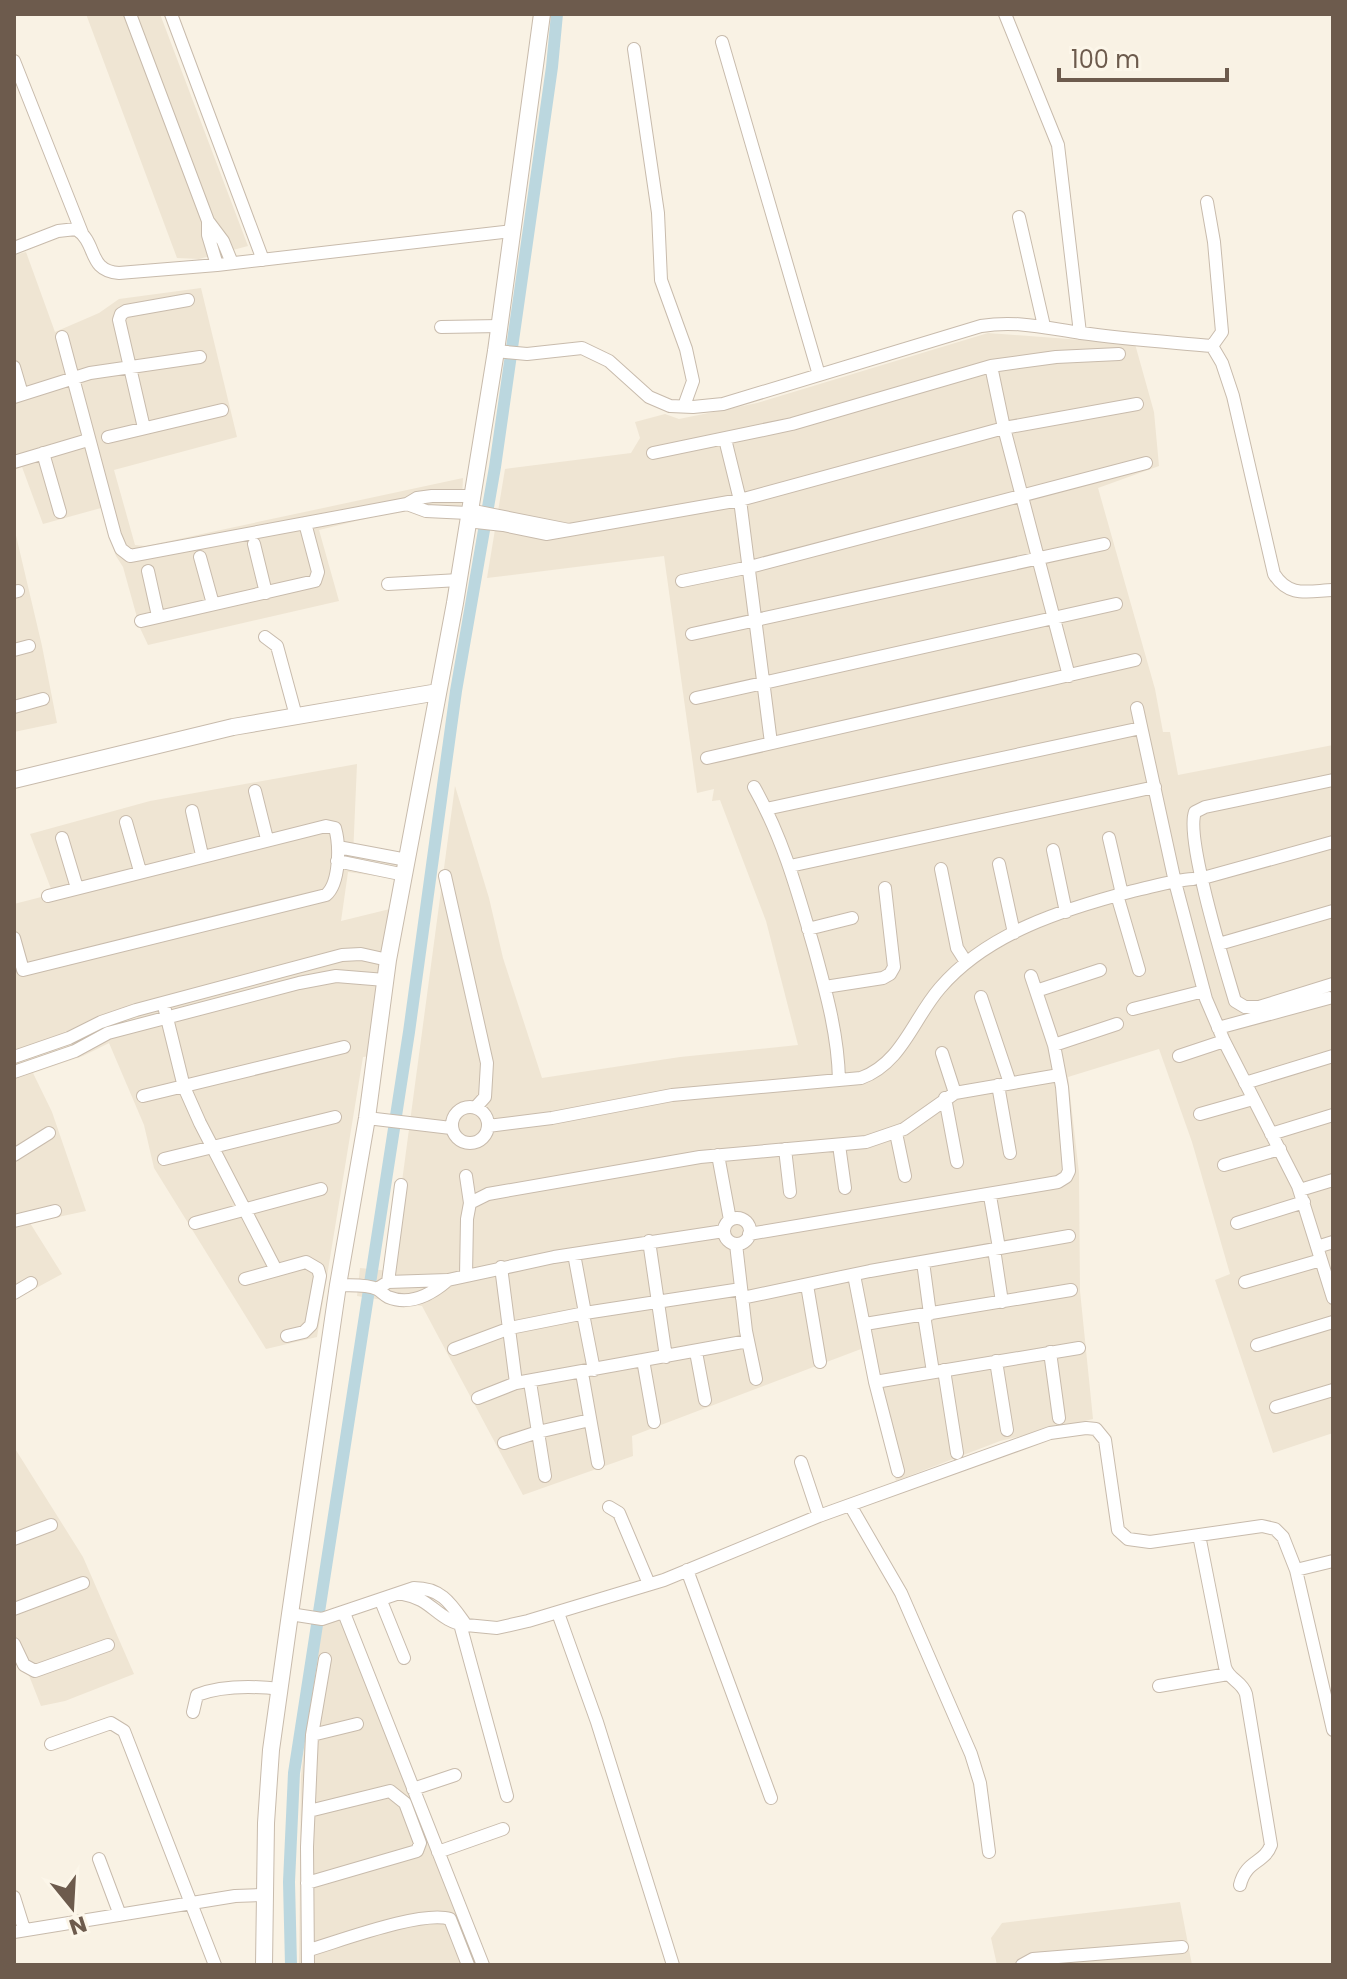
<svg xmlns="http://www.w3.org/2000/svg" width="1347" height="1979" font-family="Poppins,sans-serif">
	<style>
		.residential { fill: #efe5d3 }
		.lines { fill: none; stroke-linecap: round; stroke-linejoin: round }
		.canal { stroke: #bbd7df; stroke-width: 12 }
		.minor-casing { stroke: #c8bbac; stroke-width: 14 }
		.tertiary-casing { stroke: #c8bbac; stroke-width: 18 }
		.minor { stroke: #fff; stroke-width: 12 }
		.tertiary { stroke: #fff; stroke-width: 16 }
	</style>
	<rect width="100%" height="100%" fill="#f9f2e4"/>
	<!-- residential -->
	<path class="residential" d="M 86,14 L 160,14 L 248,246 L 199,259 L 177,258 Z
		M 26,252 L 55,332 L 99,313 L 119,299 L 201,288 L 237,437 L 114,470 L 135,545 L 146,546 L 463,478 L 461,519 L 402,510 L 319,530 L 339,601 L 148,645 L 140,628 L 123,567 L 116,556 L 101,508 L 43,524 L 22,467 L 14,470 L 14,255 Z
		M 988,333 L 1135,344 L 1154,412 L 1159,466 L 1098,488 L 1155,689 L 1163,732 L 1170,732 L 1178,775 L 1333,745 L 1333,1433 L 1273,1453 L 1215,1280 L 1230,1274 L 1192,1142 L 1159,1049 L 1068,1077 L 1079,1173 L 1080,1291 L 1093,1419 L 1000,1441 L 896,1481 L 861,1349 L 632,1436 L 633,1456 L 523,1495 L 422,1306 L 357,1296 L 360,1268 L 390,1271 L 455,786 L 489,898 L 503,958 L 542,1078 L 680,1057 L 798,1045 L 766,921 L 720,800 L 712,801 L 714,789 L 697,793 L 664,556 L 487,578 L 505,469 L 631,453 L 640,438 L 635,422 L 665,414 L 679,419 L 757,403 Z
		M 14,527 L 42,646 L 57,723 L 14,732 Z
		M 357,764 L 353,856 L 401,863 L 398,879 L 348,872 L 341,921 L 394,908 L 370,1056 L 363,1057 L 317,1337 L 266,1349 L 154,1168 L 144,1125 L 109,1043 L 83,1056 L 33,1073 L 52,1112 L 86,1211 L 30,1223 L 62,1274 L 14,1300 L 14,904 L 53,894 L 30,834 L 150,801 Z
		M 14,1447 L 83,1557 L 134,1674 L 65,1701 L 41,1706 L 17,1645 L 14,1646 Z
		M 340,1618 L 489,1965 L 299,1965 L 301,1776 L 317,1628 Z
		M 1180,1902 L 1192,1965 L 997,1965 L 991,1938 L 1002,1923 Z"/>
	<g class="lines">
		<!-- canal -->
		<path class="canal" d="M 291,1965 L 289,1882 L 294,1773 L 409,1032 L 456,691 L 495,467 L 552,67 L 557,14"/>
		<defs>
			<path id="minor" d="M 130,14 L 208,221 L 223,241 L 232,263
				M 171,14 L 263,260
				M 1005,14 L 1058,145 L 1080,333
				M 722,42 L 819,375
				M 634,49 L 658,213 L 661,280 L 686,349 L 693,381 L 684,406
				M 14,61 L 82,233
				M 1207,202 L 1214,242 L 1222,332 L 1212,346
				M 1019,217 L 1044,326
				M 208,221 L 208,235 L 217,265
				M 14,248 L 58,231 L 76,229 C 98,243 87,271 119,273 L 217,265 L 512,231
				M 441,327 L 500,326
				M 62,337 L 115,535 L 121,549 L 130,556 L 407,504 L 417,498 L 432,496 L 471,496
				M 1212,346 L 1222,363 L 1233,396 L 1274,574 C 1289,598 1308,591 1333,590
				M 496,351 L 527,354 L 582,348 L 609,361 L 649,397 L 670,406 L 693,407 L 723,404 L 981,326 C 1017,320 1046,328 1081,333 C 1124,339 1169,342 1212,346
				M 991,366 L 1004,428 L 1069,676
				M 14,367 L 22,394
				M 14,397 L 90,373 L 200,357
				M 144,428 L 119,320 L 121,314 L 126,311 L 188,300
				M 108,437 L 222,410
				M 725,439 L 740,500 L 771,743
				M 43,453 L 60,512
				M 653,453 L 792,424 L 991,366 L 1056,357 L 1119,354
				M 14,462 L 88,440
				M 407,504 L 426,511 L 468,513
				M 467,521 L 503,525 L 546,534 L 569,530 L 469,510
				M 569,530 L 740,500 L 1004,428 L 1137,404
				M 254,544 L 266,593
				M 200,557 L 213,604
				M 148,571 L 158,616
				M 682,581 L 750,567 L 1146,463
				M 388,584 L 459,580
				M 14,592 L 18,591
				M 141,621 L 315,581 L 318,572 L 305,523
				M 692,634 L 1104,544
				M 265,637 L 277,646 L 296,716
				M 14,650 L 29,646
				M 696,698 L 1116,604
				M 14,707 L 43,699
				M 1137,708 L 1175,882 L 1206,999 L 1224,1041 L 1298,1186 L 1333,1298
				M 707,758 L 1135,660
				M 1333,780 L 1205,807 L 1195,812 C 1185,838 1225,967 1235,1001 L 1245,1007 L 1259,1007 L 1333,984
				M 754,787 C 783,838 798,893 814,948 C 826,992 838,1034 839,1080
				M 255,791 L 267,839
				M 766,809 L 1141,728
				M 192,811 L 202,855
				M 126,822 L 140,871
				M 62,838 L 77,888
				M 1109,838 L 1122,894
				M 338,847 L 407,860
				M 1053,850 L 1066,912
				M 337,861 L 405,875
				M 999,864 L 1014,933
				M 790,866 L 1155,787
				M 941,869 L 957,948 L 966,962
				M 445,876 L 487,1063 L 485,1097 L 476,1107
				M 1203,878 L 1333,842
				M 1117,895 L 1139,970
				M 808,929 L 852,918
				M 14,938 L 23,970 L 326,895 C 340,883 340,845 335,828 L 326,826 L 48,896
				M 1219,944 L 1333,911
				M 825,987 L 883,978 L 890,974 L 894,967 L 885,888
				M 1036,991 L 1100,970
				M 981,997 L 1010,1083
				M 1133,1009 L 1204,991
				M 165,1010 L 184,1087 L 200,1123 L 276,1270
				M 1218,1028 L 1329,998
				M 1054,1045 L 1117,1024
				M 942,1053 L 955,1093
				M 1179,1056 L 1224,1041
				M 14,1057 L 69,1038 L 101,1022 L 136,1010 L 342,955 L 361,954 L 388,960
				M 14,1072 L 75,1051 L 108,1033 L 299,983 L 336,976 L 385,980
				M 1245,1083 L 1333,1056
				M 998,1085 L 1010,1153
				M 143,1096 L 344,1047
				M 945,1098 L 957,1162
				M452 1125a18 18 0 1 1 36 0a18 18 0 1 1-36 0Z
				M 1200,1114 L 1253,1099
				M 367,1118 L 451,1128
				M 488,1126 L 552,1118 L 672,1095 L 861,1078 C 902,1063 913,1019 940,988 C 987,933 1064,909 1133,891 C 1152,887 1173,880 1193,879
				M 896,1133 L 905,1176
				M 1271,1134 L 1333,1115
				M 839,1145 L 845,1188
				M 785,1149 L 790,1192
				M 14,1155 L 49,1133
				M 718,1155 L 730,1220
				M 164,1159 L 335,1117
				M 1224,1165 L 1280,1149
				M 466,1176 L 470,1203
				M 1300,1190 L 1333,1180
				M 990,1196 L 999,1248
				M724 1231a13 13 0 1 1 26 0a13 13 0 1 1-26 0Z
				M 14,1221 L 55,1211
				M 195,1223 L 321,1189
				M 1237,1223 L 1304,1202
				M 749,1234 L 1058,1182 L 1066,1177 L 1069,1171 L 1062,1087 L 1054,1045 L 1031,976
				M 649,1241 L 666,1357
				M 736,1244 L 746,1331 L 756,1379
				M 1317,1247 L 1333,1242
				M 994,1249 L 1002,1302
				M 574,1254 L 585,1313
				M 923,1262 L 930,1314
				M 501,1267 L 516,1383
				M 854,1275 L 875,1382 L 898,1471
				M 466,1276 L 467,1219 L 470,1203 L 488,1194 L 700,1157 L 866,1142 L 904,1129 L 955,1093 L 1059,1075
				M 245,1279 L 306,1262 L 318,1269 L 320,1276 L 311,1325 L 304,1332 L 287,1336
				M 388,1282 L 401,1185
				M 1245,1282 L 1321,1260
				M 338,1285 C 349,1286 366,1284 377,1289 C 381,1291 384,1295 388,1297 C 410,1306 432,1294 448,1280
				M 807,1285 L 820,1362
				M 377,1289 L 388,1282 L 448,1280 L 554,1257 L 724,1231
				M 14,1293 L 31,1283
				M 742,1298 L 870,1271 L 1069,1236
				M 583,1314 L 594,1370
				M 924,1315 L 933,1372
				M 865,1324 L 1071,1290
				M 1257,1345 L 1333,1322
				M 454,1349 L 510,1328 L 585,1313 L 741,1289
				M 696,1352 L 705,1400
				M 1050,1352 L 1059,1418
				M 643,1360 L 654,1422
				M 996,1361 L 1007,1430
				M 944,1370 L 957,1453
				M 582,1373 L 598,1463
				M 530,1382 L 545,1476
				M 875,1382 L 1079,1348
				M 478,1398 L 516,1383 L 748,1341
				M 1276,1407 L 1333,1390
				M 504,1443 L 538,1432 L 590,1420
				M 801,1462 L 819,1516
				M 850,1505 L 901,1593 L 971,1754 L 980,1783 L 989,1852
				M 609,1507 L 619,1513 L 649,1584
				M 1199,1535 L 1225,1667 C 1229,1680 1242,1681 1246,1694 L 1271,1845 C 1264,1864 1246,1860 1240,1885
				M 14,1539 L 51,1525
				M 687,1570 L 771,1798
				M 1296,1570 L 1333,1561
				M 403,1594 C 433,1599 437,1621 466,1625
				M 381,1601 L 404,1658
				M 14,1609 L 83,1583
				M 344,1613 L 483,1965
				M 558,1613 L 597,1722 L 673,1965
				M 290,1614 L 322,1619 L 414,1588 C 442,1588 451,1604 466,1625 L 497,1628 L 528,1621 L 664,1580 L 819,1516 L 1050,1433 L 1086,1428 L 1096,1429 L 1105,1440 L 1118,1530 L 1128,1539 L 1150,1542 L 1262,1526 L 1275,1529 L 1283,1537 L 1296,1570 L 1333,1730
				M 460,1624 L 507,1796
				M 14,1644 L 24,1665 L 35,1671 L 108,1645
				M 1159,1686 L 1228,1674
				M 193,1712 L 197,1695 C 223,1685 254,1686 281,1689
				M 312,1735 L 357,1724
				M 51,1744 L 111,1723 L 124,1731 L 215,1965
				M 413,1789 L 455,1775
				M 438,1852 L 503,1829
				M 99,1859 L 120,1915
				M 307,1883 L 417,1851 L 420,1843 L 405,1803 L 390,1791 L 309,1811
				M 14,1897 L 24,1929
				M 14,1932 L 235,1896 L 264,1895
				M 309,1950 C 340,1941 422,1910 450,1919 L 468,1965
				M 308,1965 L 307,1847 L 312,1735 L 325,1659
				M 1022,1965 L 1033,1959 L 1182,1947"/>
			<path id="tertiary" d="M 14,780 L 233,727 L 438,692
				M 264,1965 L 266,1823 L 271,1750 L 290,1614 L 338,1285 L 367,1118 L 388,960 L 455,603 L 496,351 L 542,14"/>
		</defs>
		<!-- minor casing -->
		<use href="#minor" class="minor-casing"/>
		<!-- tertiary casing -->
		<use href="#tertiary" class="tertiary-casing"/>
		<!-- minor -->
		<use href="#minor" class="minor"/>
		<!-- tertiary -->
		<use href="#tertiary" class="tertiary"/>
	</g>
	<!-- border -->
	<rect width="1347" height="1979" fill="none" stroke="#6d5b4d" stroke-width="32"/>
	<!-- north arrow -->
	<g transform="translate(72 1907) rotate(162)" stroke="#fcf6e9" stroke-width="6" paint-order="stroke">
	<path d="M0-6L14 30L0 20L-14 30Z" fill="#6d5b4d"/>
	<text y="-12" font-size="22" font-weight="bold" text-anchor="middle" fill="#6d5b4d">N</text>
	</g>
	<!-- scale -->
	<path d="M1059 68v12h168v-12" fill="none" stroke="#6d5b4d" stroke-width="4"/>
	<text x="1071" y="68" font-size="24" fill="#6d5b4d" stroke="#fcf6e9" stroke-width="6" paint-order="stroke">100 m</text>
</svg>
